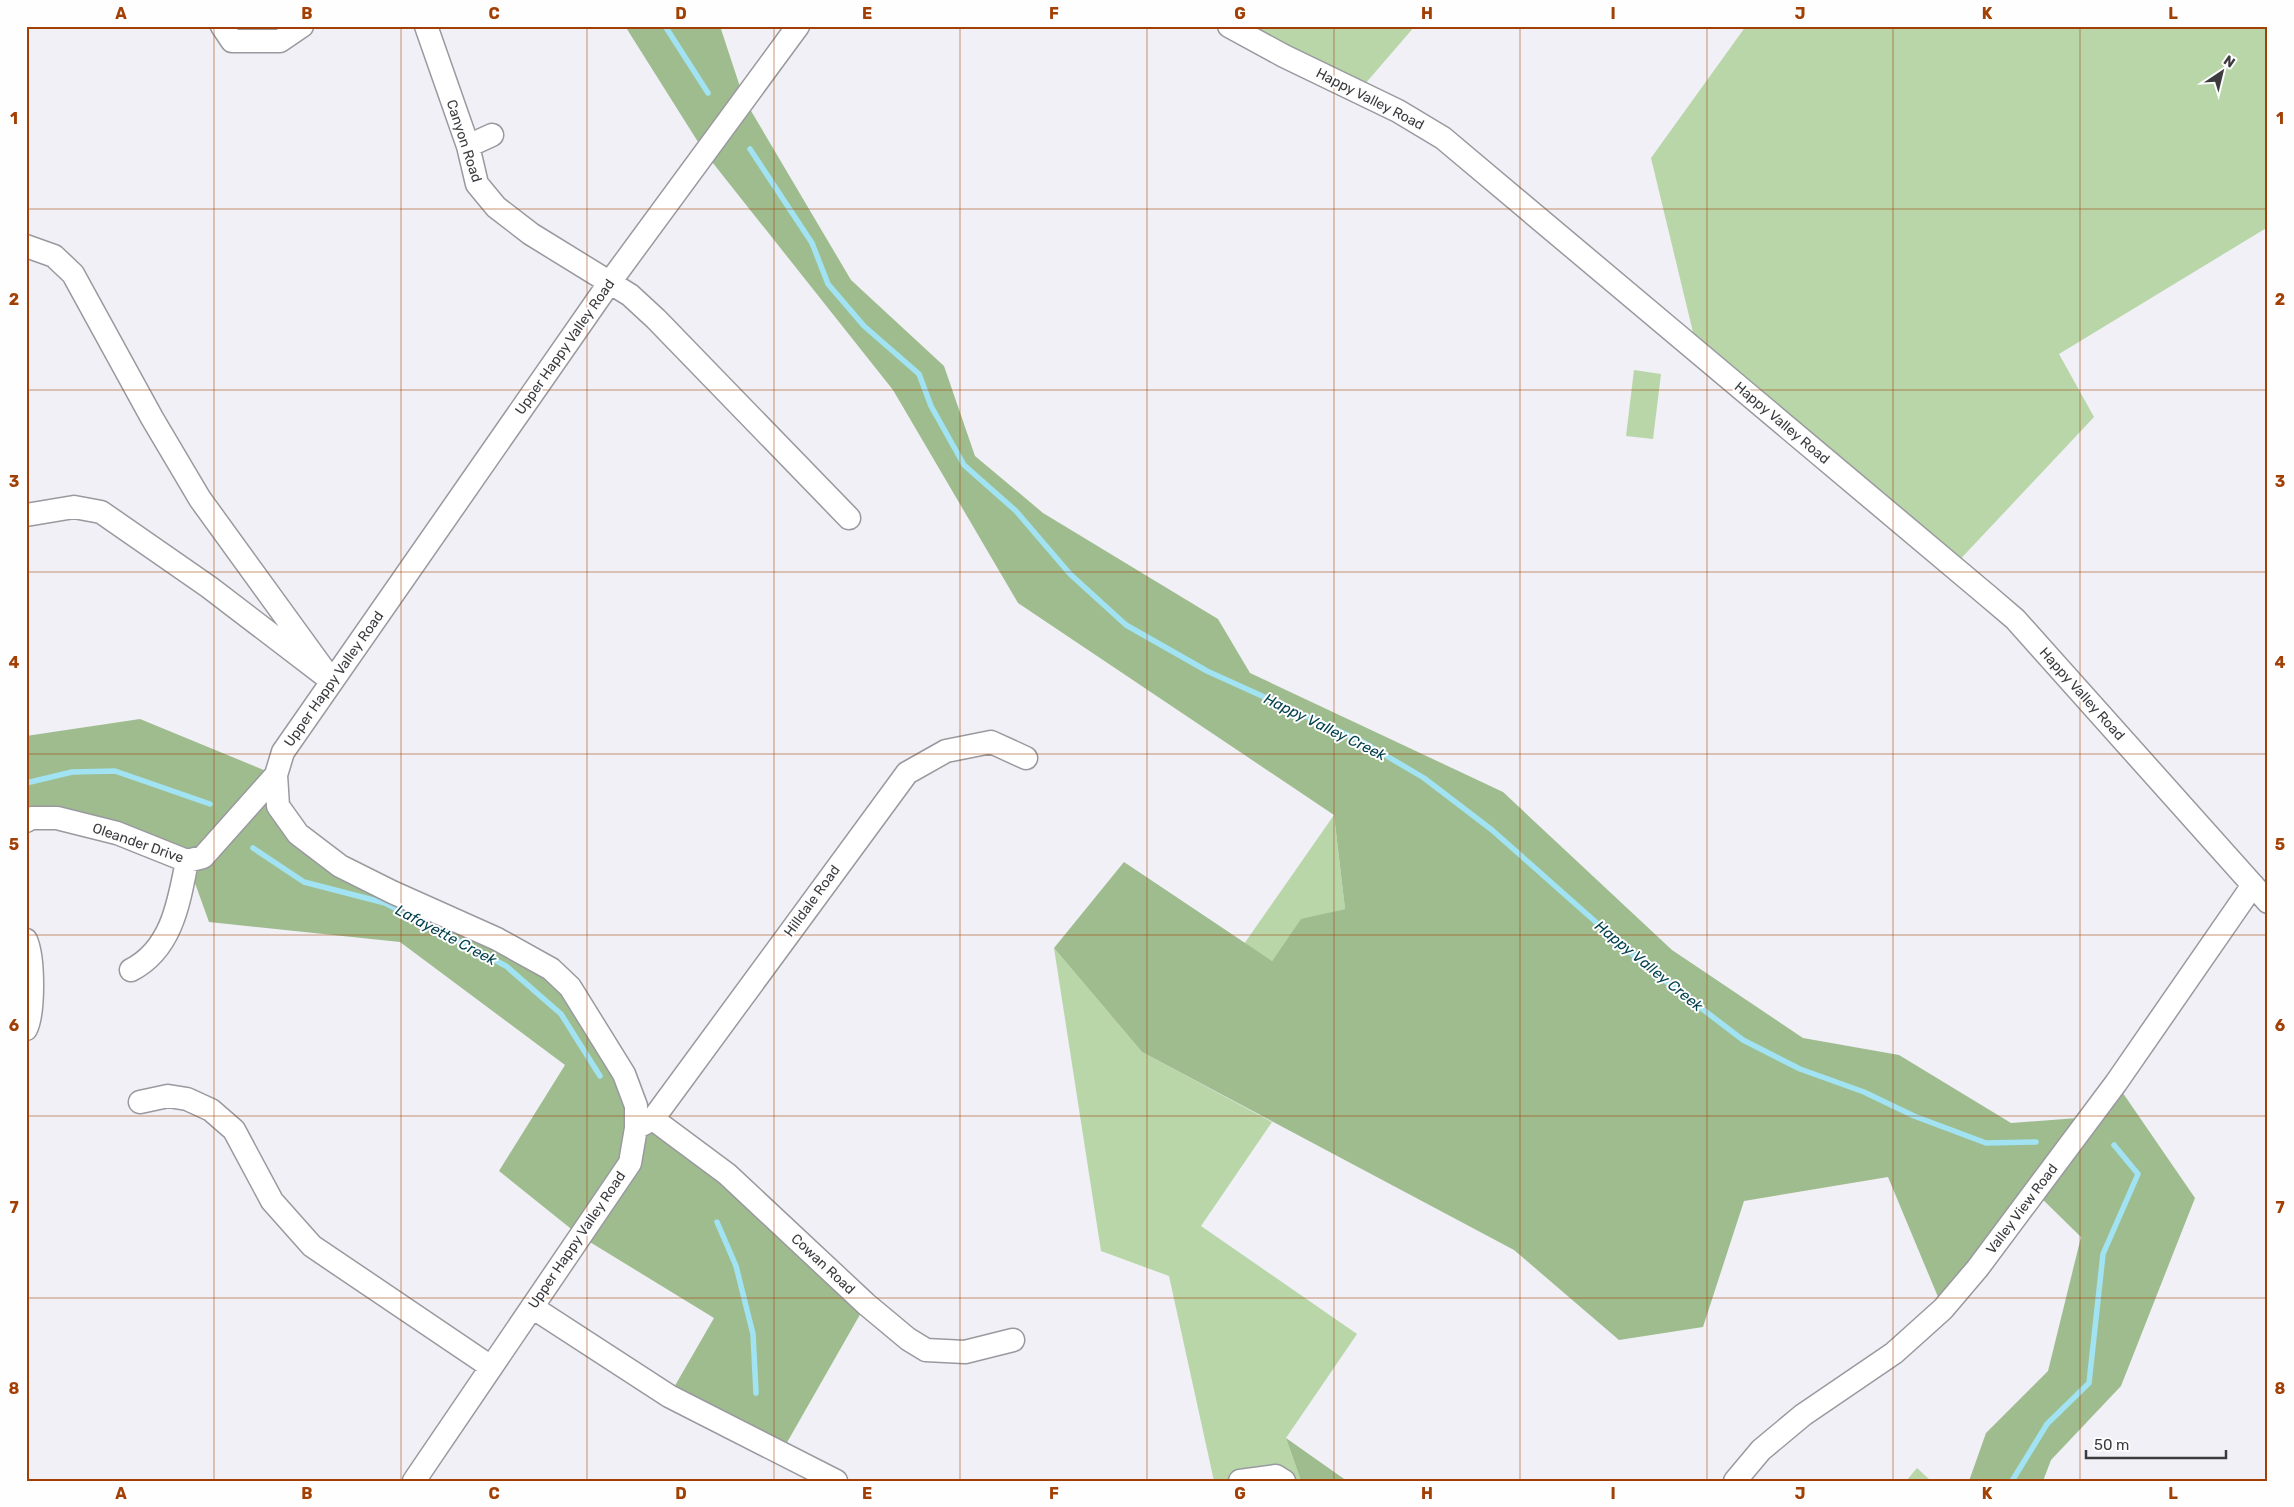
<svg xmlns="http://www.w3.org/2000/svg" width="2294" height="1507" font-family="Rubik,sans-serif">
	<style>
		.green { fill: #b8d6a8 }
		.forest { fill: #9fbc8f }
		.lines { fill: none; stroke-linecap: round; stroke-linejoin: round }
		.stream { stroke: #a1e3f2; stroke-width: 5.5 }
		.minor-casing { stroke: #99999f; stroke-width: 25 }
		.minor { stroke: #fff; stroke-width: 22 }
		.grid { fill: none; stroke: #a23f04; stroke-width: 1; stroke-opacity: 0.55 }
		.labels { text-anchor: middle; dominant-baseline: central; stroke-width: 4; stroke-linejoin: round; paint-order: stroke }
		.street-label { font-size: 14px; fill: #3c3c3f; stroke: #fefeff }
		.water-label { font-size: 15px; font-style: italic; fill: #04424d; stroke: #fefeff }
		.neatline { fill: none; stroke: #a23f04; stroke-width: 2 }
		.grid-label { font-size: 16px; text-anchor: middle; font-weight: bold; fill: #a23f04 }
	</style>
	<rect width="100%" height="100%" fill="#f0f0f6"/>
	<!-- green -->
	<path class="green" d="M 1230,26 L 1415,26 L 1358,92 Z
		M 1746,26 L 2268,26 L 2268,227 L 2059,354 L 2094,417 L 1953,567 L 1698,353 L 1651,158 Z
		M 1634,370 L 1661,374 L 1653,439 L 1626,436 Z
		M 1334,815 L 1345,909 L 1301,920 L 1272,961 L 1244,944 Z
		M 1054,948 L 1142,1052 L 1272,1122 L 1201,1226 L 1357,1334 L 1286,1438 L 1301,1481 L 1214,1481 L 1169,1276 L 1101,1251 Z
		M 1917,1468 L 1931,1481 L 1906,1481 Z"/>
	<!-- forest -->
	<path class="forest" d="M 625,26 L 720,26 L 744,99 L 851,280 L 944,366 L 975,456 L 1043,513 L 1218,619 L 1250,673 L 1503,792 L 1672,950 L 1803,1038 L 1899,1055 L 2011,1123 L 2091,1117 L 2116,1083 L 2195,1198 L 2121,1386 L 2051,1460 L 2043,1481 L 1969,1481 L 1986,1433 L 2048,1371 L 2081,1237 L 2035,1192 L 1943,1309 L 1888,1177 L 1744,1201 L 1703,1327 L 1619,1340 L 1514,1250 L 1142,1052 L 1054,948 L 1124,862 L 1272,961 L 1301,919 L 1345,909 L 1334,815 L 1018,603 L 893,390 L 705,153 Z
		M 140,719 L 276,775 L 298,834 L 551,969 L 653,1119 L 866,1304 L 781,1453 L 669,1396 L 714,1318 L 580,1236 L 499,1171 L 565,1065 L 400,942 L 209,922 L 187,861 L 26,821 L 26,736 Z
		M 1286,1438 L 1347,1481 L 1301,1481 Z"/>
	<g class="lines">
		<!-- stream -->
		<path class="stream" d="M 665,26 L 708,93
			M 750,149 L 812,243 L 828,284 L 864,326 L 919,374 L 931,406 L 964,465 L 1016,511 L 1070,574 L 1126,625 L 1207,671 L 1363,742 L 1424,778 L 1492,830 L 1642,963 L 1743,1040 L 1800,1069 L 1864,1092 L 1914,1116 L 1986,1143 L 2036,1142
			M 26,783 L 72,772 L 115,771 L 210,804
			M 253,848 L 304,882 L 385,903 L 506,966 L 561,1014 L 600,1076
			M 717,1222 L 736,1266 L 753,1334 L 756,1393
			M 2012,1481 L 2047,1424 L 2089,1383 L 2103,1254 L 2138,1174 L 2114,1145"/>
		<defs>
			<path id="minor" d="M 222,26 L 232,41 L 280,41 L 302,26
				M 426,26 L 468,146 L 477,184 L 496,207 L 531,234 L 630,295 L 656,319 L 849,518
				M 1229,26 L 1284,56 L 1398,111 L 1443,138 L 1988,596 L 2015,619 L 2268,902
				M 468,146 L 492,135
				M 26,246 L 54,256 L 73,274 L 152,418 L 200,499 L 332,681 L 209,587 L 101,512 L 74,507 L 26,515
				M 26,821 L 31,818 L 57,818 L 117,833 L 187,861 L 203,857 L 276,775
				M 26,940 C 34,958 34,1013 26,1029
				M 131,970 C 172,949 179,902 187,861
				M 140,1102 L 168,1096 L 187,1099 L 211,1110 L 234,1130 L 272,1201 L 312,1246 L 491,1367
				M 653,1119 L 727,1174 L 866,1304 L 908,1339 L 926,1350 L 965,1352 L 1013,1340
				M 636,1128 L 653,1119 L 907,773 L 946,751 L 991,742 L 1026,758
				M 532,1307 L 669,1396 L 836,1481
				M 414,1481 L 630,1163 L 636,1128 L 636,1106 L 624,1074 L 570,987 L 551,969 L 497,939 L 392,892 L 340,866 L 298,834 L 278,806 L 276,775 L 283,752 L 610,282 L 798,26
				M 1240,1481 L 1276,1476 L 1284,1481
				M 1735,1481 L 1761,1450 L 1803,1415 L 1894,1353 L 1943,1309 L 1977,1269 L 2116,1083 L 2253,885"/>
		</defs>
		<!-- minor casing -->
		<use href="#minor" class="minor-casing"/>
		<!-- minor -->
		<use href="#minor" class="minor"/>
	</g>
	<!-- grid -->
	<path class="grid" d="M 214,26 L 214,1481M 401,26 L 401,1481M 587,26 L 587,1481M 774,26 L 774,1481M 960,26 L 960,1481M 1147,26 L 1147,1481M 1334,26 L 1334,1481M 1520,26 L 1520,1481M 1707,26 L 1707,1481M 1893,26 L 1893,1481M 2080,26 L 2080,1481M 26,209 L 2268,209M 26,390 L 2268,390M 26,572 L 2268,572M 26,754 L 2268,754M 26,935 L 2268,935M 26,1116 L 2268,1116M 26,1298 L 2268,1298"/>
	<g class="labels">
		<!-- street labels -->
		<g class="street-label">
			<text transform="translate(1370 99) rotate(27)">Happy Valley Road</text>
			<text transform="translate(464 141) rotate(72)">Canyon Road</text>
			<text transform="translate(565 347) rotate(-55)">Upper Happy Valley Road</text>
			<text transform="translate(1782 423) rotate(40)">Happy Valley Road</text>
			<text transform="translate(334 679) rotate(-55)">Upper Happy Valley Road</text>
			<text transform="translate(2082 694) rotate(48)">Happy Valley Road</text>
			<text transform="translate(138 843) rotate(19)">Oleander Drive</text>
			<text transform="translate(812 901) rotate(-54)">Hilldale Road</text>
			<text transform="translate(2022 1209) rotate(-53)">Valley View Road</text>
			<text transform="translate(577 1240) rotate(-56)">Upper Happy Valley Road</text>
			<text transform="translate(823 1264) rotate(43)">Cowan Road</text>
		</g>
		<!-- water labels -->
		<g class="water-label">
			<text transform="translate(1325 727) rotate(26)">Happy Valley Creek</text>
			<text transform="translate(446 935) rotate(28)">Lafayette Creek</text>
			<text transform="translate(1649 966) rotate(39)">Happy Valley Creek</text>
		</g>
	</g>
	<!-- border -->
	<rect width="2294" height="1507" fill="none" stroke="#fefeff" stroke-width="55"/>
	<!-- north arrow -->
	<g transform="translate(2222 72) rotate(35)" stroke="#fefeff" stroke-width="4" paint-order="stroke">
	<path d="M0-4L9 19L0 12L-9 19Z" fill="#3c3c3f"/>
	<text y="-8" font-size="14" font-weight="bold" text-anchor="middle" fill="#3c3c3f">N</text>
	</g>
	<!-- scale -->
	<path d="M2086 1450v8h140v-8" fill="none" stroke="#3c3c3f" stroke-width="2.5"/>
	<text x="2094" y="1450" font-size="15" fill="#3c3c3f" stroke="#fefeff" stroke-width="4" paint-order="stroke">50 m</text>
	<rect x="28" y="28" width="2238" height="1452" class="neatline"/>
	<g class="grid-label">
		<text x="121" y="19">A</text>
		<text x="307" y="19">B</text>
		<text x="494" y="19">C</text>
		<text x="681" y="19">D</text>
		<text x="867" y="19">E</text>
		<text x="1054" y="19">F</text>
		<text x="1240" y="19">G</text>
		<text x="1427" y="19">H</text>
		<text x="1613" y="19">I</text>
		<text x="1800" y="19">J</text>
		<text x="1987" y="19">K</text>
		<text x="2173" y="19">L</text>
		<text x="14" y="124">1</text>
		<text x="2280" y="124">1</text>
		<text x="14" y="305">2</text>
		<text x="2280" y="305">2</text>
		<text x="14" y="487">3</text>
		<text x="2280" y="487">3</text>
		<text x="14" y="668">4</text>
		<text x="2280" y="668">4</text>
		<text x="14" y="850">5</text>
		<text x="2280" y="850">5</text>
		<text x="14" y="1031">6</text>
		<text x="2280" y="1031">6</text>
		<text x="14" y="1213">7</text>
		<text x="2280" y="1213">7</text>
		<text x="14" y="1394">8</text>
		<text x="2280" y="1394">8</text>
		<text x="121" y="1499">A</text>
		<text x="307" y="1499">B</text>
		<text x="494" y="1499">C</text>
		<text x="681" y="1499">D</text>
		<text x="867" y="1499">E</text>
		<text x="1054" y="1499">F</text>
		<text x="1240" y="1499">G</text>
		<text x="1427" y="1499">H</text>
		<text x="1613" y="1499">I</text>
		<text x="1800" y="1499">J</text>
		<text x="1987" y="1499">K</text>
		<text x="2173" y="1499">L</text>
	</g>
</svg>
